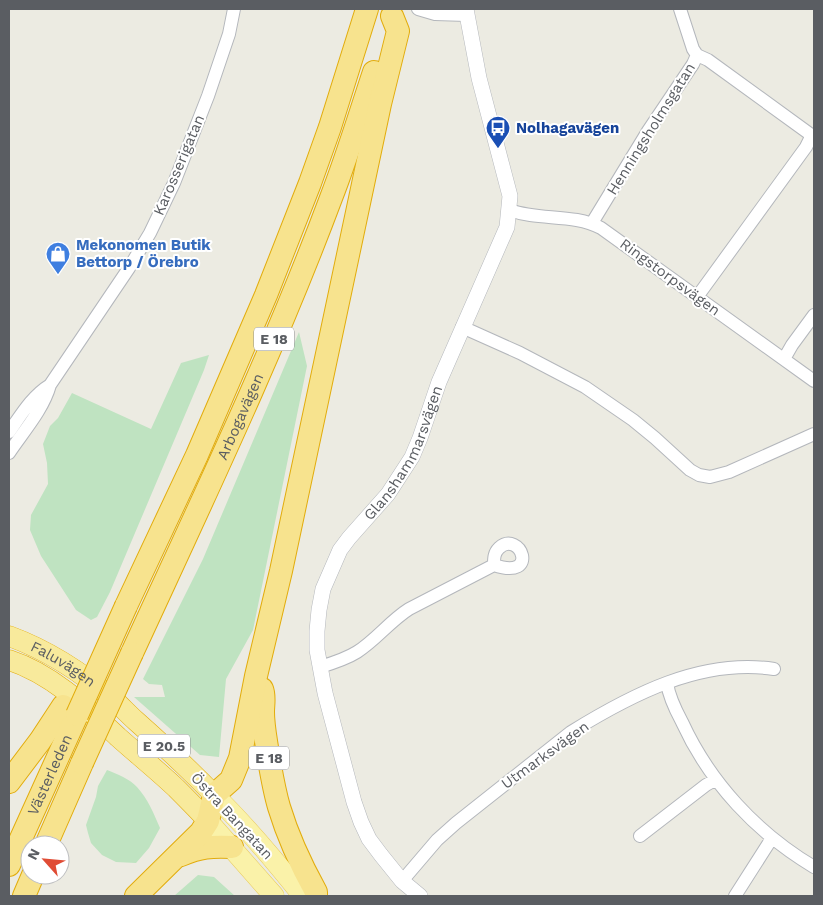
<svg xmlns="http://www.w3.org/2000/svg" width="823" height="905" font-family="'Work Sans',sans-serif">
	<style>
		.green { fill: #bfe3c1 }
		.lines { fill: none; stroke-linecap: round; stroke-linejoin: round }
		.minor-casing { stroke: #b4b7bc; stroke-width: 14 }
		.tertiary-casing { stroke: #b4b7bc; stroke-width: 16 }
		.primary-casing { stroke: #e9cb5e; stroke-width: 21 }
		.trunk-casing { stroke: #e2ac0c; stroke-width: 21 }
		.motorway-casing { stroke: #e2ac0c; stroke-width: 24 }
		.minor { stroke: #fff; stroke-width: 12 }
		.tertiary { stroke: #fff; stroke-width: 15 }
		.primary { stroke: #faf2a9; stroke-width: 20 }
		.trunk { stroke: #f8ea9c; stroke-width: 20 }
		.motorway { stroke: #f7e38e; stroke-width: 22 }
		.motorway-bridge-casing { stroke: #e2ac0c; stroke-width: 24; stroke-linecap: butt }
		.motorway-bridge { stroke: #f7e38e; stroke-width: 22 }
		.labels { text-anchor: middle; dominant-baseline: central; stroke-width: 4; stroke-linejoin: round; paint-order: stroke }
		.shield { fill: #fff; stroke: #8c8e91; stroke-width: 1 }
		.shield-label { font-size: 14px; font-weight: bold; fill: #5a5d62 }
		.transit-label { font-size: 15px; font-weight: bold; fill: #164399; stroke: #fff; text-anchor: start }
		.street-label { font-size: 15px; fill: #5a5d62; stroke: #fff }
		.shop-label { font-size: 15px; font-weight: bold; fill: #366cbe; stroke: #fff; text-anchor: start }
	</style>
	<rect width="100%" height="100%" fill="#ecebe2"/>
	<!-- green -->
	<path class="green" d="M 299,332 L 307,366 L 253,630 L 226,679 L 219,757 L 200,755 L 134,697 L 165,697 L 162,685 L 149,684 L 143,679 L 203,559 Z
		M 209,355 L 204,370 L 110,592 L 97,617 L 91,620 L 76,610 L 41,556 L 30,530 L 31,515 L 48,484 L 47,463 L 43,444 L 50,426 L 58,418 L 72,393 L 151,429 L 181,363 Z
		M 107,770 C 117,774 130,779 137,787 C 148,799 154,814 160,828 L 149,848 L 136,863 L 116,862 L 102,855 L 91,843 L 88,833 L 86,825 L 96,797 L 98,786 Z
		M 198,875 L 214,877 L 235,896 L 174,896 Z"/>
	<g class="lines">
		<defs>
			<path id="minor" d="M 418,9 L 435,14 L 467,15
				M 680,9 L 693,49 L 697,55
				M 510,210 C 539,221 573,213 601,228 L 814,381
				M 592,223 L 648,131 L 693,64 L 697,55 L 708,60 L 814,137
				M 697,297 L 806,147 L 812,135
				M 462,327 L 520,353 L 585,387 L 633,420 L 655,438 L 690,470 L 699,475 L 710,477 L 729,472 L 814,434
				M 784,359 L 792,345 L 814,315
				M 9,432 C 21,415 32,396 50,385
				M 9,453 C 23,432 43,410 50,385 L 129,268 L 150,233 L 174,183 L 208,96 L 229,34 L 234,9
				M 320,667 C 333,663 346,659 357,652 C 376,640 390,621 409,609 L 494,565 C 494,558 494,553 499,548 C 520,529 541,581 494,565
				M 667,683 C 669,697 675,709 682,722 C 710,783 757,833 814,867
				M 640,836 L 706,785 L 715,780
				M 402,881 L 437,840 L 456,823 L 571,732 C 631,695 701,658 774,669
				M 735,896 L 772,838"/>
			<g id="tertiary">
				<path id="s1" d="M 420,896 L 402,881 L 381,855 L 369,839 L 361,822 L 354,802 L 325,693 L 317,650 L 317,631 L 319,610 L 323,589 L 340,550 L 349,538 L 388,494 L 412,457 L 420,438 L 439,382 L 507,227 L 510,196 L 479,78 L 466,9"/>
			</g>
			<path id="primary" d="M 214,795 C 246,826 275,861 303,896
				M 208,821 L 274,896"/>
			<g id="trunk">
				<path id="s2" d="M 9,636 C 47,650 83,673 114,700 C 121,706 128,714 136,721 C 163,745 189,769 214,795"/>
				<path d="M 9,660 C 52,674 86,707 118,737 C 137,754 157,770 176,788 C 187,799 198,810 208,821"/>
			</g>
			<g id="motorway">
				<path d="M 126,606 L 197,455 L 266,295 L 310,183 L 330,127 L 367,9"/>
				<path id="s3" d="M 132,653 C 201,503 273,353 331,198 C 347,157 360,114 374,72"/>
				<path d="M 262,689 C 265,696 263,704 263,712 C 263,726 266,740 268,754 C 271,772 274,790 279,807 C 288,837 301,865 316,892 L 316,896"/>
				<path d="M 9,782 L 40,741 L 63,706"/>
				<path d="M 46,845 L 82,763"/>
				<path d="M 181,855 C 200,847 211,846 232,847"/>
				<path id="s4" d="M 9,865 L 77,715"/>
				<path d="M 24,896 L 33,875"/>
				<path d="M 136,896 L 201,832 L 208,821 L 214,795 L 231,780 L 240,758 L 256,676 L 281,571 L 380,104 L 398,31 L 392,16"/>
			</g>
		</defs>
		<!-- minor casing -->
		<use href="#minor" class="minor-casing"/>
		<!-- tertiary casing -->
		<use href="#tertiary" class="tertiary-casing"/>
		<!-- primary casing -->
		<use href="#primary" class="primary-casing"/>
		<!-- trunk casing -->
		<use href="#trunk" class="trunk-casing"/>
		<!-- motorway casing -->
		<use href="#motorway" class="motorway-casing"/>
		<!-- minor -->
		<use href="#minor" class="minor"/>
		<!-- tertiary -->
		<use href="#tertiary" class="tertiary"/>
		<!-- primary -->
		<use href="#primary" class="primary"/>
		<!-- trunk -->
		<use href="#trunk" class="trunk"/>
		<!-- motorway -->
		<use href="#motorway" class="motorway"/>
		<defs>
			<path id="motorway-bridge" d="M 77,715 L 126,606
				M 82,763 L 132,653"/>
		</defs>
		<!-- motorway-bridge casing -->
		<use href="#motorway-bridge" class="motorway-bridge-casing"/>
		<!-- motorway-bridge -->
		<use href="#motorway-bridge" class="motorway-bridge"/>
	</g>
	<!-- icons -->
	<defs>
		<symbol id="bus-pin" viewBox="-11 -11 22 30"><path d="M0 17L-7.5 6A9.5 9.5 0 1 1 7.5 6Z" fill="#1a4fb4" stroke="#fff"/><path d="M-5-6H5V4H4V6H2V4H-2V6H-4V4H-5ZM-3.5-4V0h7V-4ZM-3.5 1.2v1.5H-2V1.2ZM2 1.2v1.5H3.5V1.2Z" fill="#fff"/></symbol>
		<symbol id="shop-pin" viewBox="-11 -11 22 30"><path d="M0 17L-7.5 6A9.5 9.5 0 1 1 7.5 6Z" fill="#3f7fe0" stroke="#fff"/><path d="M-5-2.5h2.3a2.7 3.5 0 0 1 5.4 0H5L5.5 6h-11ZM-1.5-2.5h3a1.5 2.3 0 0 0-3 0Z" fill="#fff"/></symbol>
	</defs>
	<g fill-rule="evenodd">
		<use href="#bus-pin" x="484" y="114" width="28" height="38"/>
		<use href="#shop-pin" x="44" y="240" width="28" height="38"/>
	</g>
	<g class="labels">
		<!-- shield labels -->
		<g class="shield">
			<rect x="254" y="327.5" width="40" height="23" rx="4"/>
			<rect x="138" y="734.5" width="52" height="23" rx="4"/>
			<rect x="249" y="746.5" width="40" height="23" rx="4"/>
		</g>
		<g class="shield-label">
			<text x="274" y="339">E 18</text>
			<text x="164" y="746">E 20.5</text>
			<text x="269" y="758">E 18</text>
		</g>
		<!-- transit labels -->
		<g class="transit-label">
			<text x="516" y="128">Nolhagavägen</text>
		</g>
		<!-- street labels -->
		<g class="street-label">
			<text transform="translate(651 129) rotate(-58)">Henningsholmsgatan</text>
			<text transform="translate(179 165) rotate(-67)">Karosserigatan</text>
			<text transform="translate(670 277) rotate(36)">Ringstorpsvägen</text>
			<text stroke="none"><textPath href="#s3" startOffset="260">Arbogavägen</textPath></text>
			<text stroke="none"><textPath href="#s1" startOffset="495">Glanshammarsvägen</textPath></text>
			<text stroke="none"><textPath href="#s2" startOffset="61">Faluvägen</textPath></text>
			<text transform="translate(545 755) rotate(-36)">Utmarksvägen</text>
			<text stroke="none"><textPath href="#s4" startOffset="99">Västerleden</textPath></text>
			<text transform="translate(232 816) rotate(47)">Östra Bangatan</text>
		</g>
		<!-- shop labels -->
		<g class="shop-label">
			<text x="76" y="245">Mekonomen Butik<tspan x="76" dy="17">Bettorp / Örebro</tspan></text>
		</g>
	</g>
	<!-- border -->
	<rect width="823" height="905" fill="none" stroke="#5a5d62" stroke-width="20"/>
	<!-- north arrow -->
	<g transform="translate(45 860) rotate(297)"><circle r="24" fill="#ffffff" stroke="#bdbec0"/>
	<path d="M0-4L9 19L0 12L-9 19Z" fill="#e04c35"/>
	<text y="-8" font-size="14" font-weight="bold" text-anchor="middle" fill="#5a5d62">N</text>
	</g>
</svg>
